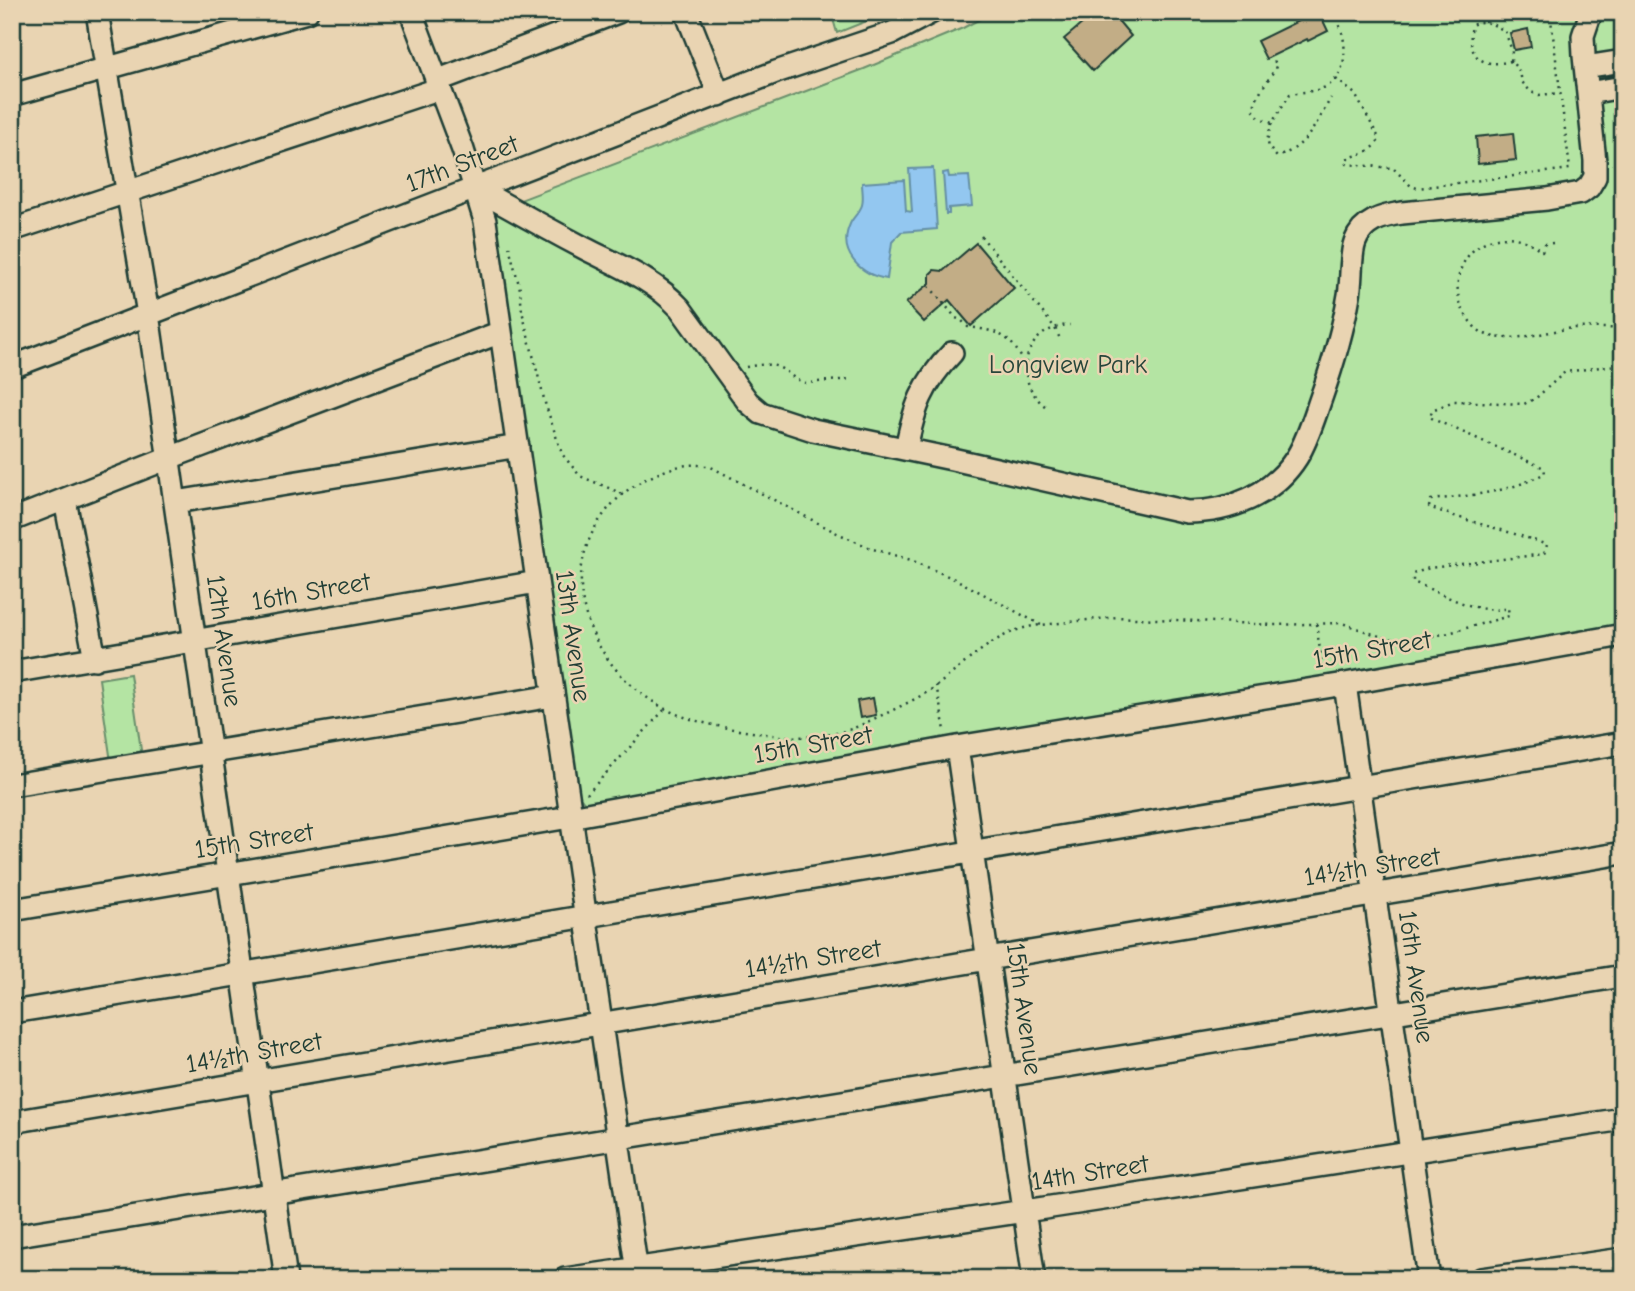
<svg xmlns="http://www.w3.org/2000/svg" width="1635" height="1291" font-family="'Comic Neue',sans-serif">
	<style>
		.green { fill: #b4e4a3; stroke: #6a906c; stroke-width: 2 }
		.water { fill: #93c7f0; stroke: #6590a5; stroke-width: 2 }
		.building { fill: #c2ad86; stroke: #1f3d34; stroke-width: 2 }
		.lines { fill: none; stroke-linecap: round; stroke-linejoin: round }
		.minor-casing { stroke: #1f3d34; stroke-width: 26 }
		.path { stroke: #1f3d34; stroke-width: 2.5; stroke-dasharray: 2 5; stroke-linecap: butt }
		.minor { stroke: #e9d4b2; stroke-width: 21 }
		.labels { text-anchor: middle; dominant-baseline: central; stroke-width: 5; stroke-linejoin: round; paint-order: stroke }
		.street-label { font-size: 26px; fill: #1f3d34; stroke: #e9d4b2 }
		.park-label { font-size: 26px; fill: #26453a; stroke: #e9d4b2 }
	</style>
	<rect width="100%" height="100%" fill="#e9d4b2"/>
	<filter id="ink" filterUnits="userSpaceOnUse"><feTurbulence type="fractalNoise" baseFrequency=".0143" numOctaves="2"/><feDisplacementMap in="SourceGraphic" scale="14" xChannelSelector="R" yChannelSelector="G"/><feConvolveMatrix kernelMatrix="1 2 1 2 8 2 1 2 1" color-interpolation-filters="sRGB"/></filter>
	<g filter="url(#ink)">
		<!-- green -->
		<path class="green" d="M 831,12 L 889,12 L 837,33 Z
			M 993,12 L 1623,12 L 1623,626 L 585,803 L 575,791 L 494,210 L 864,69 L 963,28 Z
			M 130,674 L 142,757 L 111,762 L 99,679 Z"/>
		<!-- water -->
		<path class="water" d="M 933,168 L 937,229 L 901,232 L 892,242 L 887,279 C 861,275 837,253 850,224 C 853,217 860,212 862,205 C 864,198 862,190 862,183 L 904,180 L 906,211 L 912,212 L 909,169 Z
			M 948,172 L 949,177 L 969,176 L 972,206 L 949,208 L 949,214 L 946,214 L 943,173 Z"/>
		<!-- building -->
		<path class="building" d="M 1096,12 L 1111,12 L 1131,36 L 1093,71 L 1064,39 Z
			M 1294,12 L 1319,12 L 1328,31 L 1308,41 L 1307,39 L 1266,59 L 1257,41 L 1298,21 Z
			M 1528,29 L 1531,47 L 1514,50 L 1510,33 Z
			M 1513,133 L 1516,160 L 1478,164 L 1476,137 Z
			M 976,243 L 1014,288 L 971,326 L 949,300 L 924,322 L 906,303 L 930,283 L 930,274 L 934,270 L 943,271 Z
			M 873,698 L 876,715 L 860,718 L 857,701 Z"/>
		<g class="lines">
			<defs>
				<path id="minor" d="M 97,12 L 148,314 L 286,1279
					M 411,12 L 463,150 L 485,221 L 638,1279
					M 686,12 L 719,95
					M 1585,67 L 1623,61
					M 436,81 L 618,12
					M 1588,93 L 1623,87
					M 12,95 L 307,12
					M 475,188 C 512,209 548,229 584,248 C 619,266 653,279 680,308 L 748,402 L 761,413 L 813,430 L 952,459 L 1187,512 C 1230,512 1273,495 1297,457 C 1308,439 1314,418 1321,398 C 1333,364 1343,330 1349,295 C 1352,279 1350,255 1355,242 C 1363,221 1382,216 1402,213 L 1547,199 L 1581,193 L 1589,187 L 1595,177 L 1595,161 L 1584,56 L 1583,36 L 1591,12
					M 12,230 L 438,89
					M 12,367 L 776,72 L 892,33 L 932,12
					M 906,449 C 914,408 922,384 952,353
					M 65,500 L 95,659
					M 176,502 L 518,446
					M 12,520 L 169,458 L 501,332
					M 12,672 L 537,582
					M 1345,684 L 1429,1279
					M 957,747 L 1034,1279
					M 12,785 L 553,696
					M 12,910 L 570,817 L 957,747 L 1345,684 L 1623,635
					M 12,1012 C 549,924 1085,830 1623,743
					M 12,1122 L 1623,853
					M 12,1236 L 1623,976
					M 565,1279 L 1025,1211 L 1623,1119
					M 1481,1279 L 1623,1259"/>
			</defs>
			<!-- minor casing -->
			<use href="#minor" class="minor-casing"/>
			<!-- path -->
			<path class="path" d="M 1274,61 L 1277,64 C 1271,80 1254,93 1254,111 L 1260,118 L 1272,123 L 1290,94 C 1301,92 1313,92 1323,88 C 1348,79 1348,43 1339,24
				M 1511,61 C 1481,69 1466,56 1472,25 C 1484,18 1494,25 1505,31 L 1512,51 L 1511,61 L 1520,72 L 1522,82 L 1531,92 L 1539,95 L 1560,93
				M 1336,79 L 1355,94 L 1379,138 C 1376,152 1358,154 1346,159 L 1347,164 L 1393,168 L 1411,186 L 1417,188 L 1570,169 L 1550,12
				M 1272,123 C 1267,138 1264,144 1277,157 C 1308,146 1315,125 1331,98
				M 981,236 L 1055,328 L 1061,341
				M 1553,243 L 1545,244 L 1542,251 C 1488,208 1429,274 1473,325 C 1494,351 1546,330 1575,328 C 1591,327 1607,328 1623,329
				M 509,246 L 520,289 L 522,311 L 545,403 L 562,454 L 580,476 L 623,494
				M 929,286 L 956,318 L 961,320 L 968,327 C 999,331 1011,335 1025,365
				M 746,367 C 758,365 770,362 782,369 C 791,374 796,382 807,383 L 851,379
				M 1045,406 C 1010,378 1025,327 1070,325
				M 1316,624 L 1323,669
				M 1041,625 L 959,581 L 911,560 L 873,549 L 837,533 L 711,467 C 686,461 669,468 646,479 C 627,488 611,503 599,521 C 555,589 597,671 662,707 C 688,722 730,729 759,733 C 788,738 820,739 848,730 C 861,726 874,718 887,713 C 901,706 916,699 929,691 C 966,666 994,629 1041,625 L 1117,617 L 1274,625 L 1342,623 L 1385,638 L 1399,640 L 1445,634 L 1509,616 L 1508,608 C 1478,616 1442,593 1413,582 L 1413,574 L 1429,568 L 1544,554 L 1547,545 C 1508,530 1467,522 1429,507 L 1431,500 C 1472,495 1509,493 1545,473 L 1544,468 L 1435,420 L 1430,417 L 1432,410 L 1454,401 L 1524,404 L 1536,398 L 1565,372 L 1623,364
				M 936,685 L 945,730
				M 587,794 L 665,709"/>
			<!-- minor -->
			<use href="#minor" class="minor"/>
		</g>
	</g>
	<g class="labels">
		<!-- street labels -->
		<g class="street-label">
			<text transform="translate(462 164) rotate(-21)">17th Street</text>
			<text transform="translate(311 592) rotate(-10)">16th Street</text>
			<text transform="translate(573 636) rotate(82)">13th Avenue</text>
			<text transform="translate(224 641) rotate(82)">12th Avenue</text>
			<text transform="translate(1372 650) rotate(-10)">15th Street</text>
			<text transform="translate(813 745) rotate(-10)">15th Street</text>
			<text transform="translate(254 841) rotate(-9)">15th Street</text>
			<text transform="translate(1372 867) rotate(-9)">14½th Street</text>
			<text transform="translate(813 959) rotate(-9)">14½th Street</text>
			<text transform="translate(1416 977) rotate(82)">16th Avenue</text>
			<text transform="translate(1024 1009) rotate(82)">15th Avenue</text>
			<text transform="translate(254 1053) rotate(-10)">14½th Street</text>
			<text transform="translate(1090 1173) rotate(-9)">14th Street</text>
		</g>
		<!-- park labels -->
		<g class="park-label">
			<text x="1068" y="365">Longview Park</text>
		</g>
	</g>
	<!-- margin -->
	<rect width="1635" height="1291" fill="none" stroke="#e9d4b2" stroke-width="42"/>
	<rect x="21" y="21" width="1593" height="1249" fill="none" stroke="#1f3d34" stroke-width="2.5" filter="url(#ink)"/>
</svg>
